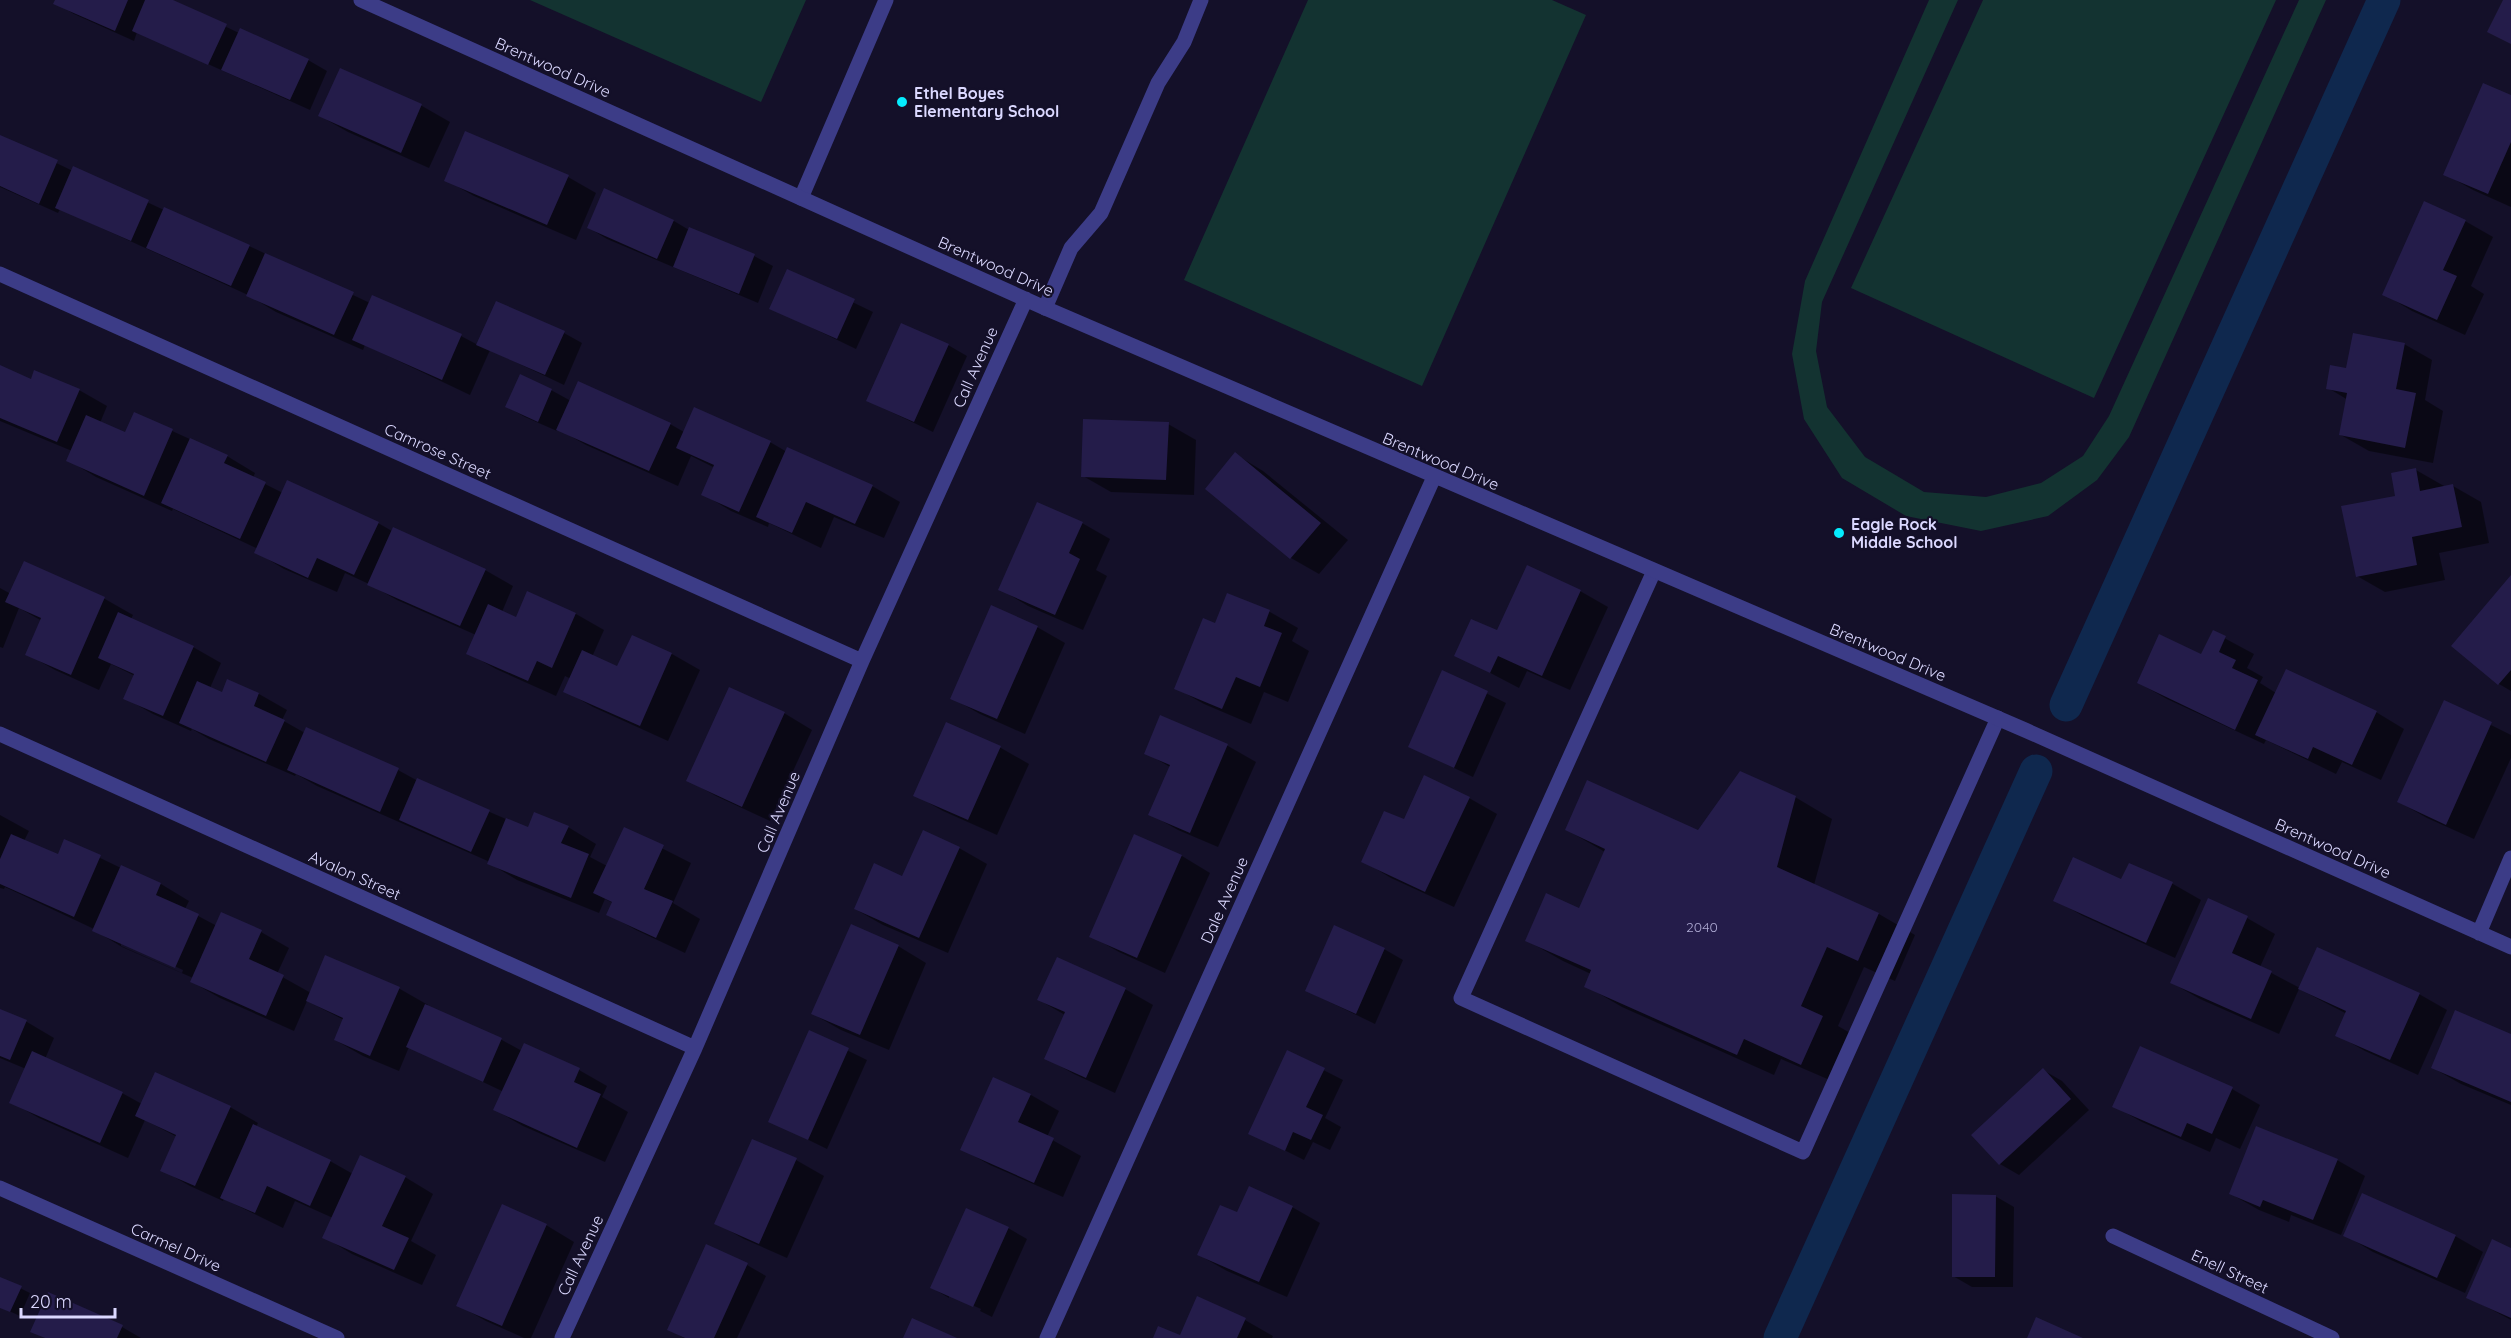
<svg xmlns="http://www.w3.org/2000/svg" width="2511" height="1338" font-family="Quicksand,sans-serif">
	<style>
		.green { fill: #133331 }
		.shadow { fill: #0007; fill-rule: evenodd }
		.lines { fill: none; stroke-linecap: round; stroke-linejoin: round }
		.canal { stroke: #0f284e; stroke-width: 33 }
		.building { fill: #241c4a }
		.service { stroke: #3c3c87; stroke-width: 15 }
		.minor { stroke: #3c3c87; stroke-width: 15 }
		.poi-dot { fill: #05ecfe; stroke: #141029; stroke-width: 2 }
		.labels { text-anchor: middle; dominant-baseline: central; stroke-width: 4.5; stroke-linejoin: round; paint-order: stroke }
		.number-label { font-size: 14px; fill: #ada9d2 }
		.street-label { font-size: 16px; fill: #dbd8ff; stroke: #141029 }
		.poi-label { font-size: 16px; font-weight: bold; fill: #dbd8ff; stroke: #141029; text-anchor: start }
	</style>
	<rect width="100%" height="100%" fill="#141029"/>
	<!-- green -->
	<path class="green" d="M 530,0 L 806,0 L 761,102 Z
		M 1308,0 L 1552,0 L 1586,15 L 1422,386 L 1184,280 Z
		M 1929,0 L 1958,0 L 1822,302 L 1816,351 L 1827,407 L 1865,457 L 1924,492 L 1986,497 L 2041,483 L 2083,456 L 2109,416 L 2299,0 L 2326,0 L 2129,437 L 2097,480 L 2048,516 L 1981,531 L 1906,516 L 1842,478 L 1804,419 L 1792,354 L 1805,281 Z
		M 1983,0 L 2276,0 L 2094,398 L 1851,288 Z"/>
	<!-- shadow -->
	<path class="shadow" d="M 57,0 L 170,0 L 239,33 L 308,60 L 327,71 L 310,110 L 137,32 L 134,41 L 74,14 L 55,3 Z
		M 341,70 L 422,106 L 450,122 L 429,168 L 348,132 L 320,116 Z
		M 2511,97 L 2511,207 L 2473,190 L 2445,174 Z
		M 0,136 L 73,171 L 74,168 L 164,210 L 249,246 L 370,303 L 461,336 L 478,345 L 564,333 L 582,343 L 564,385 L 490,350 L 470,395 L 365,345 L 363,350 L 276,312 L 248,295 L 60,209 L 58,213 L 0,187 Z
		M 568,177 L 596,193 L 576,240 L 474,196 L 446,180 Z
		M 674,221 L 689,230 L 754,256 L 773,266 L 758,303 L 607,239 L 589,228 Z
		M 2465,221 L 2493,237 L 2471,286 L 2484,294 L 2465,335 L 2412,311 L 2384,294 Z
		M 788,271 L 873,312 L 856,349 L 771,308 Z
		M 2404,344 L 2432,360 L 2425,400 L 2443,411 L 2433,463 L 2369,451 L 2341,435 L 2348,400 L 2328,388 L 2347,370 Z
		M 948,345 L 967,356 L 933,432 L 868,401 Z
		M 0,367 L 32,381 L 79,390 L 107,406 L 100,423 L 126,434 L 135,414 L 227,456 L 255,473 L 253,478 L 283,493 L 378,523 L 392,531 L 485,570 L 513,586 L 502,612 L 517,619 L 528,593 L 576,614 L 604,630 L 592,657 L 618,668 L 632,637 L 672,654 L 700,670 L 668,741 L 593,707 L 565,691 L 571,679 L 565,676 L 556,696 L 496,669 L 468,653 L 476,635 L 397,600 L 369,584 L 345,573 L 337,592 L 284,569 L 256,552 L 258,549 L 173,509 L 172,511 L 96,477 L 68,460 L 72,451 L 0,421 Z
		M 551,390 L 571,401 L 670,424 L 684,432 L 770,442 L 787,452 L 872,486 L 900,502 L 884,538 L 834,517 L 821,548 L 769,523 L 768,527 L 731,511 L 703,494 L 715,468 L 691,456 L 678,486 L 586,445 L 558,429 L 557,431 L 525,417 L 507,407 Z
		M 1168,424 L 1196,440 L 1194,495 L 1111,492 L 1083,476 Z
		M 1235,454 L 1263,471 L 1348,540 L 1319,574 L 1291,558 L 1207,489 Z
		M 2416,470 L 2444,486 L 2453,486 L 2481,502 L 2489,543 L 2439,553 L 2445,580 L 2385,592 L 2357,576 L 2397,497 Z
		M 1082,523 L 1110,539 L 1096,570 L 1107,576 L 1083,630 L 1028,606 L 1000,589 Z
		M 25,563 L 105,599 L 133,615 L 131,619 L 193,647 L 221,663 L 210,688 L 222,694 L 228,681 L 259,694 L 287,710 L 282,720 L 305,733 L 398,770 L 418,781 L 529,829 L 568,827 L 596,844 L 590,857 L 607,866 L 624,829 L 691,863 L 673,903 L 700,919 L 685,953 L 636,930 L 608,914 L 613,903 L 605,899 L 599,913 L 517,880 L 489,863 L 490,862 L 317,786 L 296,774 L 295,776 L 209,739 L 192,729 L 191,731 L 153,714 L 125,698 L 135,676 L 111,664 L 99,690 L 55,670 L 27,654 L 42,621 L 19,608 L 3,648 L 0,647 L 0,588 L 11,594 Z
		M 2511,578 L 2511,691 L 2499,684 L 2453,646 Z
		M 1580,591 L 1608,607 L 1570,690 L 1527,671 L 1519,688 L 1456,655 Z
		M 1228,595 L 1270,612 L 1298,628 L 1292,641 L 1309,651 L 1288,702 L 1264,692 L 1251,724 L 1204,704 L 1176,688 L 1216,625 Z
		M 1037,627 L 1065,643 L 1025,734 L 980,714 L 952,698 Z
		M 2213,632 L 2254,654 L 2247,668 L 2263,677 L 2260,683 L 2276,693 L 2286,671 L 2376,712 L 2404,729 L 2381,780 L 2342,762 L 2336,774 L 2266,740 L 2264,744 L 2167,699 L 2139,683 L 2202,656 Z
		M 1443,672 L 1506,703 L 1473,777 L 1410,747 Z
		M 2445,702 L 2511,735 L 2511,758 L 2474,839 L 2427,818 L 2399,802 Z
		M 784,713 L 812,730 L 770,821 L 716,796 L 688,780 Z
		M 1161,717 L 1228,746 L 1256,762 L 1218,847 L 1178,830 L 1150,814 L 1170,767 L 1146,753 Z
		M 947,724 L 1001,748 L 1029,764 L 997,835 L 943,811 L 915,795 Z
		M 1795,797 L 1832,819 L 1814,885 L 1879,914 L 1915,935 L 1895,981 L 1864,967 L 1838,1026 L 1859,1038 L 1839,1084 L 1781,1059 L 1774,1075 L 1622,1007 L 1586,986 L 1591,974 L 1563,961 L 1526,940 L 1579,910 L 1605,852 L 1567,830 L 1699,832 Z
		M 1469,798 L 1497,814 L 1454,907 L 1391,878 L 1363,861 L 1404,821 Z
		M 0,815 L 29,831 L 24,841 L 58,856 L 65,841 L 121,868 L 161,884 L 189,901 L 185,909 L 217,926 L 261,932 L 289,948 L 277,974 L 311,993 L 326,957 L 400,989 L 428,1005 L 427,1006 L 502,1040 L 522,1051 L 525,1045 L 579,1070 L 607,1086 L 602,1097 L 628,1112 L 605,1162 L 523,1126 L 495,1110 L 504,1092 L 409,1047 L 399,1071 L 363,1056 L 335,1040 L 344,1020 L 307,1001 L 294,1031 L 220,998 L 192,982 L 193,978 L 122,947 L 94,930 L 94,929 L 5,887 L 4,889 L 0,888 ZM 121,942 L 183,970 L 182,973 L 121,946 Z
		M 1135,836 L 1182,856 L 1210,873 L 1165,973 L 1119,952 L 1091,936 Z
		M 959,848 L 987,864 L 948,953 L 883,925 L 855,909 L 903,878 Z
		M 2130,865 L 2173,884 L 2201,900 L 2175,958 L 2083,916 L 2055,900 L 2122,881 Z
		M 2209,900 L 2247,918 L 2275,934 L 2260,967 L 2300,988 L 2419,994 L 2447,1010 L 2418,1075 L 2365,1051 L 2337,1035 L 2347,1014 L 2299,989 L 2279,1034 L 2200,999 L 2172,983 Z
		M 851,926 L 898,946 L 926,963 L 889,1050 L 841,1030 L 813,1014 Z
		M 1384,949 L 1403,960 L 1375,1024 L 1307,991 Z
		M 1125,989 L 1153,1005 L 1115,1093 L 1074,1074 L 1046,1058 L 1065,1015 L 1039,1000 Z
		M 0,1010 L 27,1022 L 54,1038 L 45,1059 L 122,1093 L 142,1104 L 230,1107 L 258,1123 L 256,1127 L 330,1161 L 353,1174 L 405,1177 L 433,1194 L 411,1241 L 436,1255 L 422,1285 L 352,1254 L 324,1237 L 333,1218 L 295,1201 L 283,1228 L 224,1199 L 223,1201 L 190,1186 L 162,1170 L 177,1137 L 145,1120 L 128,1158 L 39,1118 L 11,1102 L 26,1069 L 0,1058 Z
		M 810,1032 L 867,1060 L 827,1149 L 770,1121 Z
		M 2511,1035 L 2511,1105 L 2461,1084 L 2433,1068 Z
		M 1288,1052 L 1343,1080 L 1325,1118 L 1341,1127 L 1330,1150 L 1313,1142 L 1304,1160 L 1250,1133 Z
		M 2043,1070 L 2062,1081 L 2089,1110 L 2019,1175 L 2000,1164 L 1973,1135 Z
		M 994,1079 L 1031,1095 L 1059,1111 L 1047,1137 L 1081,1156 L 1063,1197 L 990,1165 L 962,1149 Z
		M 2232,1089 L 2260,1105 L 2240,1149 L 2216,1138 L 2210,1152 L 2142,1122 L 2114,1106 Z
		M 796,1160 L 824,1176 L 787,1258 L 744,1239 L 716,1223 Z
		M 2337,1160 L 2365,1176 L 2341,1235 L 2291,1215 L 2289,1222 L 2259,1210 L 2231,1194 Z
		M 1995,1196 L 2014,1207 L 2013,1287 L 1972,1287 L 1953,1276 Z
		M 1292,1207 L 1320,1223 L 1287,1297 L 1227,1271 L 1199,1255 L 1238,1214 Z
		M 546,1225 L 574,1242 L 531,1338 L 524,1338 L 486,1321 L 458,1305 Z
		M 1008,1228 L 1027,1239 L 992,1317 L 980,1311 L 981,1309 L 949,1295 L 949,1298 L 932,1288 Z
		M 2345,1235 L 2455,1236 L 2483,1252 L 2465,1293 L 2373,1252 Z
		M 2511,1250 L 2511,1320 L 2468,1297 Z
		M 747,1265 L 766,1276 L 737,1338 L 684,1338 L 669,1329 Z
		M 0,1278 L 30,1293 L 20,1316 L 0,1307 Z
		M 1198,1298 L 1245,1320 L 1273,1336 L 1272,1338 L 1155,1338 L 1181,1337 Z
		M 122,1327 L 141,1338 L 45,1338 L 32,1331 Z"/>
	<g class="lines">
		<!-- canal -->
		<path class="canal" d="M 2066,705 L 2384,0
			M 1780,1338 L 2036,771"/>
	</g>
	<!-- building -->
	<path class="building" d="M 55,0 L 128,0 L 115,31 L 53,4 Z
		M 145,0 L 173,0 L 227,24 L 208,65 L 132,31 Z
		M 2503,0 L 2511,0 L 2511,44 L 2487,32 Z
		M 240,28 L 309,59 L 290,100 L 221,70 Z
		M 340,68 L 422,104 L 401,153 L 318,116 Z
		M 2483,83 L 2511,95 L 2511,142 L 2488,194 L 2443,175 Z
		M 465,131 L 569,175 L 547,225 L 444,181 Z
		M 0,135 L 58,160 L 39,204 L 0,186 Z
		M 73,166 L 149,200 L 131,241 L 55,208 Z
		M 604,188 L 674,220 L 657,259 L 587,228 Z
		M 2424,201 L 2466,220 L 2443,270 L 2457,276 L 2437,320 L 2382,295 Z
		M 164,207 L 250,245 L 231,286 L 146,248 Z
		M 689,227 L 755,254 L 739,294 L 673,267 Z
		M 265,253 L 354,292 L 334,335 L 246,296 Z
		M 787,269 L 855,299 L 837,339 L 769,309 Z
		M 372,295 L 462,334 L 442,380 L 352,340 Z
		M 496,301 L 565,331 L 545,375 L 476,345 Z
		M 901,323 L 949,344 L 914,422 L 866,401 Z
		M 2353,333 L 2405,343 L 2396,389 L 2416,393 L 2405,448 L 2339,435 L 2347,393 L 2326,389 L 2330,365 L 2346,368 Z
		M 0,365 L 31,379 L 34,370 L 80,389 L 57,442 L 0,418 Z
		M 520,374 L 552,389 L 538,422 L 505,407 Z
		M 578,381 L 671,423 L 649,471 L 556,430 Z
		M 694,407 L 771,441 L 739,512 L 701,495 L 714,465 L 676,448 Z
		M 134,412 L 173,429 L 144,496 L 66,461 L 86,415 L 125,432 Z
		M 1083,419 L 1169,422 L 1166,480 L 1081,477 Z
		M 190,438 L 228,455 L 224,463 L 266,482 L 240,539 L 161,503 Z
		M 787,447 L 873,485 L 855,524 L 806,502 L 792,533 L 756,517 Z
		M 1235,452 L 1321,523 L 1290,559 L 1205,489 Z
		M 2416,468 L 2420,491 L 2453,484 L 2462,527 L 2412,537 L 2417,565 L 2356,577 L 2341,506 L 2395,496 L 2391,473 Z
		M 287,480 L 379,522 L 354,575 L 317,558 L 308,578 L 254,553 Z
		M 1037,502 L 1083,522 L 1069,553 L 1080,559 L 1055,615 L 998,590 Z
		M 393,527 L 486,569 L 460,626 L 367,585 Z
		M 24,561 L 105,597 L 71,675 L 25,655 L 41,618 L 5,602 Z
		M 1527,565 L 1581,590 L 1542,676 L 1498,656 L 1490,673 L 1454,656 L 1471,619 L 1497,630 Z
		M 2511,575 L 2511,670 L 2498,685 L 2451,646 Z
		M 527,591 L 576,613 L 552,668 L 537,661 L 528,681 L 466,654 L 488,604 L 516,617 Z
		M 1227,593 L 1270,610 L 1264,626 L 1282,633 L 1260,687 L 1236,677 L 1222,709 L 1174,689 L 1203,618 L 1215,623 Z
		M 991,605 L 1038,626 L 997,719 L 950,699 Z
		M 118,612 L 194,646 L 163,716 L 123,699 L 134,674 L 98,658 Z
		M 2213,630 L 2226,636 L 2219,652 L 2236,660 L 2232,668 L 2258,680 L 2235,730 L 2137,683 L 2159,634 L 2201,654 Z
		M 632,635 L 672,653 L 640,726 L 563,692 L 582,650 L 617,666 Z
		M 2286,669 L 2377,711 L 2352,765 L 2313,747 L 2308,759 L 2255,735 Z
		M 1442,670 L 1488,691 L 1454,768 L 1408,747 Z
		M 227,679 L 259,693 L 254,706 L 285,720 L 266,762 L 179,723 L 197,681 L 222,692 Z
		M 729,687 L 785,712 L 742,807 L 686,781 Z
		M 2444,700 L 2492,722 L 2446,825 L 2397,802 Z
		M 1160,715 L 1228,744 L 1190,833 L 1148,815 L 1170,765 L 1144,754 Z
		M 946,722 L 1001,746 L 968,820 L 913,796 Z
		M 306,727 L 399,768 L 380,812 L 287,770 Z
		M 1740,771 L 1796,796 L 1777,867 L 1879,913 L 1858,961 L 1827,947 L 1801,1006 L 1823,1016 L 1801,1065 L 1744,1039 L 1737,1055 L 1730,1052 L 1584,987 L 1591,970 L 1525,941 L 1546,893 L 1579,908 L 1605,849 L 1565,830 L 1587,780 L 1698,830 Z
		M 1424,775 L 1470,797 L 1425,892 L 1361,862 L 1384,811 L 1404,819 Z
		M 417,778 L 490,810 L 471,852 L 399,820 Z
		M 534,812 L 569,826 L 561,843 L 589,854 L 571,898 L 487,864 L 506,818 L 528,827 Z
		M 624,827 L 664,845 L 644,889 L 673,901 L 656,938 L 606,915 L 612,902 L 593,893 Z
		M 923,830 L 960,847 L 919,938 L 854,909 L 874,863 L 902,876 Z
		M 11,834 L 58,854 L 64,839 L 101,855 L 74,917 L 0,884 L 0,859 Z
		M 1134,834 L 1182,855 L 1137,958 L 1089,937 Z
		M 2073,857 L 2121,879 L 2129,863 L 2173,882 L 2146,943 L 2053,901 Z
		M 121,865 L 161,883 L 156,895 L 199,914 L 175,968 L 92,931 Z
		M 2208,898 L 2248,916 L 2232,953 L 2272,971 L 2251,1019 L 2170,983 Z
		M 221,912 L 262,930 L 249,959 L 284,975 L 266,1016 L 190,982 Z
		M 851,924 L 899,945 L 860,1035 L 811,1014 Z
		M 1334,925 L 1385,948 L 1356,1014 L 1305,991 Z
		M 2317,947 L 2420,993 L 2390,1060 L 2335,1036 L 2346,1011 L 2298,989 Z
		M 325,955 L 400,987 L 370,1056 L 334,1040 L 343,1018 L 306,1001 Z
		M 1057,957 L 1126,988 L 1086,1078 L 1044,1059 L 1065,1012 L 1037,1000 Z
		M 425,1004 L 502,1038 L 483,1082 L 406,1047 Z
		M 0,1009 L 27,1020 L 10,1060 L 0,1056 Z
		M 2455,1010 L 2511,1034 L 2511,1102 L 2431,1068 Z
		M 809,1030 L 849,1048 L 808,1140 L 768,1122 Z
		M 524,1043 L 580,1068 L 574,1082 L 601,1094 L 577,1148 L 493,1110 Z
		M 2140,1046 L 2233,1087 L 2212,1134 L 2187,1123 L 2181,1137 L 2112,1107 Z
		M 1287,1050 L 1325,1068 L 1306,1107 L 1323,1115 L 1311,1140 L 1293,1132 L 1285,1151 L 1248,1134 Z
		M 32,1051 L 123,1092 L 100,1143 L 9,1103 Z
		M 2043,1068 L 2071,1099 L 1999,1165 L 1971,1135 Z
		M 155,1072 L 231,1106 L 195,1186 L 160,1171 L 176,1135 L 135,1116 Z
		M 993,1077 L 1031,1094 L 1018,1122 L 1054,1138 L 1034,1183 L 960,1150 Z
		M 253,1124 L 331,1160 L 310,1206 L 267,1186 L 255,1213 L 220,1198 Z
		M 2256,1126 L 2338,1159 L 2313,1220 L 2263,1200 L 2260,1207 L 2229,1194 Z
		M 752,1139 L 797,1158 L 759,1244 L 714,1224 Z
		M 360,1155 L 406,1176 L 382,1226 L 409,1238 L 394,1270 L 322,1238 Z
		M 1249,1186 L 1293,1206 L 1259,1282 L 1197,1255 L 1220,1205 L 1237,1212 Z
		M 2362,1193 L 2456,1235 L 2437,1278 L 2343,1236 Z
		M 1952,1194 L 1996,1195 L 1995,1277 L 1952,1277 Z
		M 502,1204 L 547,1224 L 502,1326 L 456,1306 Z
		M 966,1208 L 1009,1227 L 973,1307 L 930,1288 Z
		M 2492,1239 L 2511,1248 L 2511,1318 L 2466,1298 Z
		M 706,1244 L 748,1263 L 714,1338 L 685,1338 L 667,1330 Z
		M 0,1277 L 22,1286 L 10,1312 L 0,1308 Z
		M 48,1292 L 123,1325 L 117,1338 L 45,1338 L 30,1332 Z
		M 1197,1296 L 1246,1318 L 1237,1338 L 1153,1338 L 1158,1326 L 1180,1335 Z
		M 2036,1317 L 2083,1338 L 2027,1338 Z
		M 912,1318 L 957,1338 L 903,1338 Z"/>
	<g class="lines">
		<!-- service -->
		<path class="service" d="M 801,198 L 886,0
			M 1045,308 L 1071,248 L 1101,213 L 1158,83 L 1184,42 L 1201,0
			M 1654,571 L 1461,998 L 1803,1152 L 1998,718"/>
		<!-- minor -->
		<path class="minor" d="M 361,0 L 1045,308 L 2025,730 L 2511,947
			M 0,274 L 862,661
			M 0,734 L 695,1048
			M 2479,933 L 2511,858
			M 0,1188 L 337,1338
			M 2113,1236 L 2332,1338
			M 562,1338 L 695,1048 L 862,661 L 1026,299
			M 1047,1338 L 1434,477"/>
	</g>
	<!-- markers -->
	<g class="poi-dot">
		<circle cx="902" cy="102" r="6"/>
		<circle cx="1839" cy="533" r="6"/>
	</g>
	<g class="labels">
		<!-- number labels -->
		<g class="number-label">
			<text x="1702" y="927">2040</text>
		</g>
		<!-- street labels -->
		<g class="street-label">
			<text transform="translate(553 67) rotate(24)">Brentwood Drive</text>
			<text transform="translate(996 266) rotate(24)">Brentwood Drive</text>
			<text transform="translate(975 367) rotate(-66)">Call Avenue</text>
			<text transform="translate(438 451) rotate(24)">Camrose Street</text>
			<text transform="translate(1441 461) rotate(23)">Brentwood Drive</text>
			<text transform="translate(1888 652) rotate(23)">Brentwood Drive</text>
			<text transform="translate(778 812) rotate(-67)">Call Avenue</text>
			<text transform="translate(2333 848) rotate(24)">Brentwood Drive</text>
			<text transform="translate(355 875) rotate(24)">Avalon Street</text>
			<text transform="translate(1224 900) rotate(-66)">Dale Avenue</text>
			<text transform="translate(176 1247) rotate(24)">Carmel Drive</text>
			<text transform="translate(580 1255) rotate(-65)">Call Avenue</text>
			<text transform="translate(2230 1271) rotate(25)">Enell Street</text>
		</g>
		<!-- poi labels -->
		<g class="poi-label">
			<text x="914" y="93">Ethel Boyes<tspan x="914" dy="18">Elementary School</tspan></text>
			<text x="1851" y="524">Eagle Rock<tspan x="1851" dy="18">Middle School</tspan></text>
		</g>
	</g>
	<!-- scale -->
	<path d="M21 1308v9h94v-9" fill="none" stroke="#dbd8ff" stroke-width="3"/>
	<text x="30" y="1308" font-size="18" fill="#dbd8ff" stroke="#141029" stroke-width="4.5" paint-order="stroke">20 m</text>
</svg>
